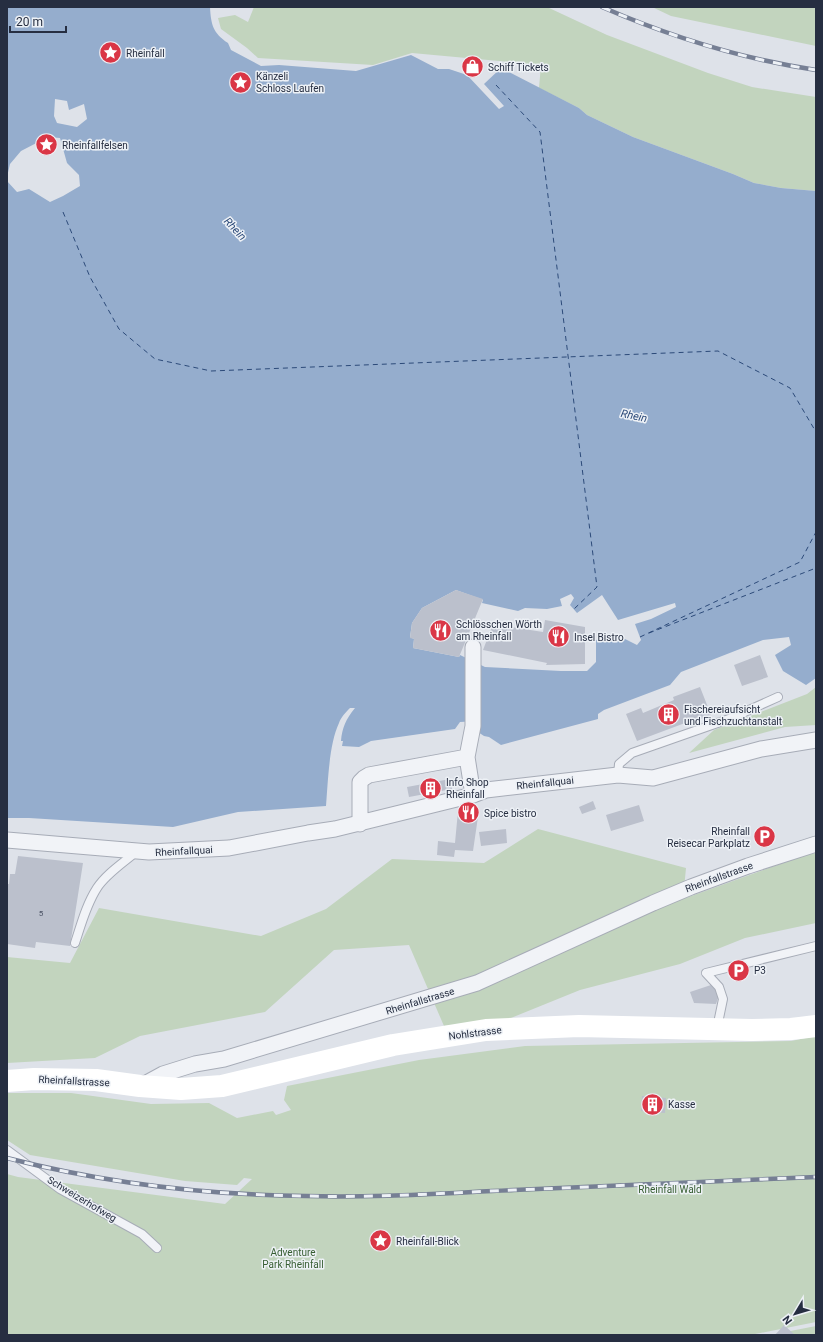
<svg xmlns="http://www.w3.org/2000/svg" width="823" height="1342" font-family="Roboto,sans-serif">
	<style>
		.green { fill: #c2d4be }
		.water { fill: #95adcd; fill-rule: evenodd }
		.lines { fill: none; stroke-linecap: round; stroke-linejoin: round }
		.ferry { stroke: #2c4a79; stroke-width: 1; stroke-dasharray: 5 4; stroke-linecap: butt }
		.building { fill: #bbc0cc }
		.lane-casing { stroke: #a7acb7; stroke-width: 10 }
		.street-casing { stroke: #a7acb7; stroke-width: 17 }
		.lane { stroke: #f1f3f7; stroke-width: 8 }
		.street { stroke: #f1f3f7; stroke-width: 15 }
		.secondary { stroke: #fff; stroke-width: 22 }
		.rail-casing { stroke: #767f94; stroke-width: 4.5 }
		.rail { stroke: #edf1f6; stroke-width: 3; stroke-dasharray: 9; stroke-linecap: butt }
		.labels { text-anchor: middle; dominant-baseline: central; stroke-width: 3; stroke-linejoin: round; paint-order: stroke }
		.number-label { font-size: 8px; fill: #4b5264 }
		.poi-label { font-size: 10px; fill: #262e41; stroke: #edf1f6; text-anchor: start }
		.street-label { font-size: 10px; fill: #262e41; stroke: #edf1f6 }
		.park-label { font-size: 10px; fill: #375e32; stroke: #edf1f6 }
		.water-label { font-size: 11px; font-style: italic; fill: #2c4a79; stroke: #edf1f6 }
	</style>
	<rect width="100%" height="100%" fill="#dee2e9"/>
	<!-- green -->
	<path class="green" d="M 254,7 L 547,7 L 607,35 L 708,73 L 752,87 L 816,97 L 816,191 L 781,188 L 754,183 L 733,174 L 633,137 L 587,115 L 579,108 L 539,88 L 541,65 L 412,53 L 373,65 L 258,58 L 247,48 L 221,29 L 218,18 L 235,15 L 248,22 Z
		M 652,7 L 816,7 L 816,46 L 671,16 Z
		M 816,687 L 816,725 L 785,727 L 689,753 L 714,730 L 807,694 Z
		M 538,829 L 686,868 L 683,899 L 805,855 L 816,853 L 816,923 L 745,938 L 680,964 L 580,990 L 506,1020 L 444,1026 L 409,945 L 334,950 L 265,1012 L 140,1036 L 95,1058 L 7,1063 L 7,957 L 70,963 L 99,908 L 261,936 L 326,909 L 392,859 L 484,863 Z
		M 816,1036 L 816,1322 L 750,1335 L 7,1335 L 7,1174 L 18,1177 L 225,1204 L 252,1179 L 244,1178 L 237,1185 L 185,1181 L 30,1155 L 7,1140 L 7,1093 L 71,1093 L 151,1104 L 209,1103 L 237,1118 L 273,1111 L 276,1115 L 291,1110 L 284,1100 L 287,1086 L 419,1060 L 525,1046 L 791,1041 Z
		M 816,1326 L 816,1335 L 770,1335 Z"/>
	<!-- water -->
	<path class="water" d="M 7,7 L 210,7 C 211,25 213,33 228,43 L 231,50 L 261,66 L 279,65 L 356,71 L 411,55 L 438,69 L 449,69 L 467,75 L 499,109 L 504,106 L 484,84 L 501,68 L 579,108 L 587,115 L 633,137 L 733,174 L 754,183 L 781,188 L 816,191 L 816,678 L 806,685 L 783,671 L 775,655 L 791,645 L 789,637 L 763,640 L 681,672 L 670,685 L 604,710 L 598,714 L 598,719 L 501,745 L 489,737 L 484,736 L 478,732 L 478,721 L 460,722 L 455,729 L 371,741 L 359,747 L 342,746 L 343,741 L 341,741 C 342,728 346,719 355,708 L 350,708 C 346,712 341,717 339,723 C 329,744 328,782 326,806 L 238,812 L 173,827 L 29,818 L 7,818 L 7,181 L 17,192 L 29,189 L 50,202 L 63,196 L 80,186 L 79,175 L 67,163 L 60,138 L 48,137 L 21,151 L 10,164 L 7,177 ZM 55,99 L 67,101 L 69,110 L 84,104 L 87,119 L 77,127 L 57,123 L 54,116 ZM 456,590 L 483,600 L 482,603 L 518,611 L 525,608 L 547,609 L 562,606 L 560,599 L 571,594 L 574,598 L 570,605 L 577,613 L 602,595 L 618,620 L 675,603 L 676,607 L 651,619 L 635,624 L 641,640 L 637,645 L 617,635 L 596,640 L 596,662 L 587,671 L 561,671 L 485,667 L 460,655 L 459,657 L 413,648 L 414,639 L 410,637 L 412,623 L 422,608 Z"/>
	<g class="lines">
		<!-- ferry -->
		<path class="ferry" d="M 496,85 L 540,132 L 597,587 L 573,610
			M 63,212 L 90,277 L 119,329 L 155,359 L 211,371 L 718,351 L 790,388 L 816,432
			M 649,633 L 816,568
			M 640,637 L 800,562 L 816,532"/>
	</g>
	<!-- building -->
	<path class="building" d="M 467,61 L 479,61 L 479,74 L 466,73 Z
		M 456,590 L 483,599 L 459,657 L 413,648 L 414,639 L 410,638 L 412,623 L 422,608 Z
		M 545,620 L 585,627 L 585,664 L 546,665 L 547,663 L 483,650 L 493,624 L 543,632 Z
		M 760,655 L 768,677 L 742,686 L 734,665 Z
		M 700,687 L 711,715 L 686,725 L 685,723 L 637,741 L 626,714 L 641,708 L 643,713 L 674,700 L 673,697 Z
		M 450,779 L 452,789 L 409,797 L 407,787 Z
		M 593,801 L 596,809 L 582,814 L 579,807 Z
		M 639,805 L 644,821 L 611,831 L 606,815 Z
		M 479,810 L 473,851 L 455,850 L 454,857 L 437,855 L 438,841 L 455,843 L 458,811 Z
		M 506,829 L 507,843 L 481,846 L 479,832 Z
		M 18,856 L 83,863 L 70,946 L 36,942 L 35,948 L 7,944 L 7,884 L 9,884 L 10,874 L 15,874 Z
		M 714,984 L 719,995 L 716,1004 L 694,1003 L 690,992 Z
		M 642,1096 L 666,1098 L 665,1113 L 641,1111 Z
		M 784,1325 L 795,1335 L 775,1335 Z"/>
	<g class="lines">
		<defs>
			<path id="lane" d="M 618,775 L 619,764 L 632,753 L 729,719 L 778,697
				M 75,943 C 81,925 86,905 97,888 C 106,874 123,863 136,852
				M 717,1028 L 723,999 L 719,987 L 706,973 L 816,946
				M 7,1150 L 60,1189 L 142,1234 L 157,1248"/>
			<path id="street" d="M 467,757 L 473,726 L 473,647
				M 360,824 L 360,782 L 364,778 L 369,775 L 467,757 L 473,795
				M 7,840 L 149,852 L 229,848 L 308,833 L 335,829 L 473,795 L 486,790 L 618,775 L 653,778 L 761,749 L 816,740
				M 141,1086 L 163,1074 L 195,1064 L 224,1059 L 477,983 L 653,903 L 691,887 L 748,866 L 816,844"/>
		</defs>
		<!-- lane casing -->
		<use href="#lane" class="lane-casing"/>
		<!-- street casing -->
		<use href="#street" class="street-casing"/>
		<!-- lane -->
		<use href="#lane" class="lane"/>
		<!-- street -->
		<use href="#street" class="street"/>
		<!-- secondary -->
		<path class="secondary" d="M 7,1081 L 34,1079 L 96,1080 L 140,1086 L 181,1089 L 222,1086 L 393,1045 L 486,1030 L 579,1026 L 752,1030 L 791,1029 L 816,1026"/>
		<defs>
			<path id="rail" d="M 602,7 C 671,37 742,59 816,70
				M 7,1158 C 104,1183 206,1195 306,1196 C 375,1198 445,1193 514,1190 C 615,1186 715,1181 816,1177"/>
		</defs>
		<!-- rail casing -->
		<use href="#rail" class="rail-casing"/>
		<!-- rail -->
		<use href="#rail" class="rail"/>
	</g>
	<!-- icons -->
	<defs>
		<symbol id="sight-disc" viewBox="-11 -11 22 22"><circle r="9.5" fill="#da3646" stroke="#edf1f6"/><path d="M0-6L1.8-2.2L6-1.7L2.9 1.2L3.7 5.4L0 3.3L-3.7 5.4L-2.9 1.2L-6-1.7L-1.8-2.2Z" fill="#fff"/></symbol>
		<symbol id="shop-disc" viewBox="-11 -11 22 22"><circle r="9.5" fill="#da3646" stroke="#edf1f6"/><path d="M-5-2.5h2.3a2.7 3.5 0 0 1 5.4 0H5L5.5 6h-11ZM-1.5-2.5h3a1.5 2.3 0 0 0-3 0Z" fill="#fff"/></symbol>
		<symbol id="restaurant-disc" viewBox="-11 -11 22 22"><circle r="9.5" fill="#da3646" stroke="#edf1f6"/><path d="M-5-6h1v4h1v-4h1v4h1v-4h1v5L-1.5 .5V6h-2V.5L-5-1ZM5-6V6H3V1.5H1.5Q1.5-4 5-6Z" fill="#fff"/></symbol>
		<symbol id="building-disc" viewBox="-11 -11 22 22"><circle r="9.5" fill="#da3646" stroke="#edf1f6"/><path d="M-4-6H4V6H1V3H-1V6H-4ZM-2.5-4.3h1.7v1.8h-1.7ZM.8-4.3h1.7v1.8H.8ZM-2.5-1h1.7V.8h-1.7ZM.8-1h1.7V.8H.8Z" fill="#fff"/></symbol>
		<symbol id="parking-disc" viewBox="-11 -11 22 22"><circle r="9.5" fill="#da3646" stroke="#edf1f6"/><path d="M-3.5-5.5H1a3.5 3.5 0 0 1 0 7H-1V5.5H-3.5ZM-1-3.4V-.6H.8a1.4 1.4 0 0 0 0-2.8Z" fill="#fff"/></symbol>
	</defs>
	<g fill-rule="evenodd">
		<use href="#sight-disc" x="98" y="40" width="25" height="25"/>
		<use href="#shop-disc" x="460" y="54" width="25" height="25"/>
		<use href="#sight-disc" x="228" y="70" width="25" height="25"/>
		<use href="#sight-disc" x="34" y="132" width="25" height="25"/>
		<use href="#restaurant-disc" x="428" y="618" width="25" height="25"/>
		<use href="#restaurant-disc" x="546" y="624" width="25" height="25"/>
		<use href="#building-disc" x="656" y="702" width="25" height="25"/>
		<use href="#building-disc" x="418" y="776" width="25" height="25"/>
		<use href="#restaurant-disc" x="456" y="800" width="25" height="25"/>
		<use href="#parking-disc" x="752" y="824" width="25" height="25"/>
		<use href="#parking-disc" x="726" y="958" width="25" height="25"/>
		<use href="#building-disc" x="640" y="1092" width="25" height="25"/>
		<use href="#sight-disc" x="368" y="1228" width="25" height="25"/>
	</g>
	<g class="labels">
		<!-- number labels -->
		<g class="number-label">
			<text x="41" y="913">5</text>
		</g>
		<!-- poi labels -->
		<g class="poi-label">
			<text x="126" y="53">Rheinfall</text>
			<text x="488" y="67">Schiff Tickets</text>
			<text x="256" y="76">Känzeli<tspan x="256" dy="12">Schloss Laufen</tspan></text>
			<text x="62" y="145">Rheinfallfelsen</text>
			<text x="456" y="624">Schlösschen Wörth<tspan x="456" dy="12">am Rheinfall</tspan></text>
			<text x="574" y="637">Insel Bistro</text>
			<text x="684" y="709">Fischereiaufsicht<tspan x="684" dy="12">und Fischzuchtanstalt</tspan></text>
			<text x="446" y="782">Info Shop<tspan x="446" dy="12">Rheinfall</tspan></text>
			<text x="484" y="813">Spice bistro</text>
			<text x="750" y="831" text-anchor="end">Rheinfall<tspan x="750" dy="12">Reisecar Parkplatz</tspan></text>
			<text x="754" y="970">P3</text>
			<text x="668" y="1104">Kasse</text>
			<text x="396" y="1241">Rheinfall-Blick</text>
		</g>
		<!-- street labels -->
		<g class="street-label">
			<text transform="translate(545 783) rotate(-6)">Rheinfallquai</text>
			<text transform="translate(184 851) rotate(-3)">Rheinfallquai</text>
			<text transform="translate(719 877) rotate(-20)">Rheinfallstrasse</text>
			<text transform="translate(420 1001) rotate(-17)">Rheinfallstrasse</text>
			<text transform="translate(475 1033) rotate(-7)">Nohlstrasse</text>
			<text transform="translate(74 1081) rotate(3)">Rheinfallstrasse</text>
			<text transform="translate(82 1199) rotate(31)">Schweizerhofweg</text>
		</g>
		<!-- park labels -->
		<g class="park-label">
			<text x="670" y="1189">Rheinfall Wald</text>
			<text x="293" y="1252">Adventure<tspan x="293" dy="12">Park Rheinfall</tspan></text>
		</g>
		<!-- water labels -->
		<g class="water-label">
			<text transform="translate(235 229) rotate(47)">Rhein</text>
			<text transform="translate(634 416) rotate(12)">Rhein</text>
		</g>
	</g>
	<!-- border -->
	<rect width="823" height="1342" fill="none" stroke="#262e41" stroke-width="16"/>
	<!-- north arrow -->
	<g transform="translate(795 1314) rotate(232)" stroke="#edf1f6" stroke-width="3" paint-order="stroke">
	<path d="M0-3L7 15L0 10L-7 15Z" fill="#262e41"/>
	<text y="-6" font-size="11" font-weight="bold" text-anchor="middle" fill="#262e41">N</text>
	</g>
	<!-- scale -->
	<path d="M10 26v6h56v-6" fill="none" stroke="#262e41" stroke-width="2"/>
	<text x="16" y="26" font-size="12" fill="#262e41" stroke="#edf1f6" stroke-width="3" paint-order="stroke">20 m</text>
</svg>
